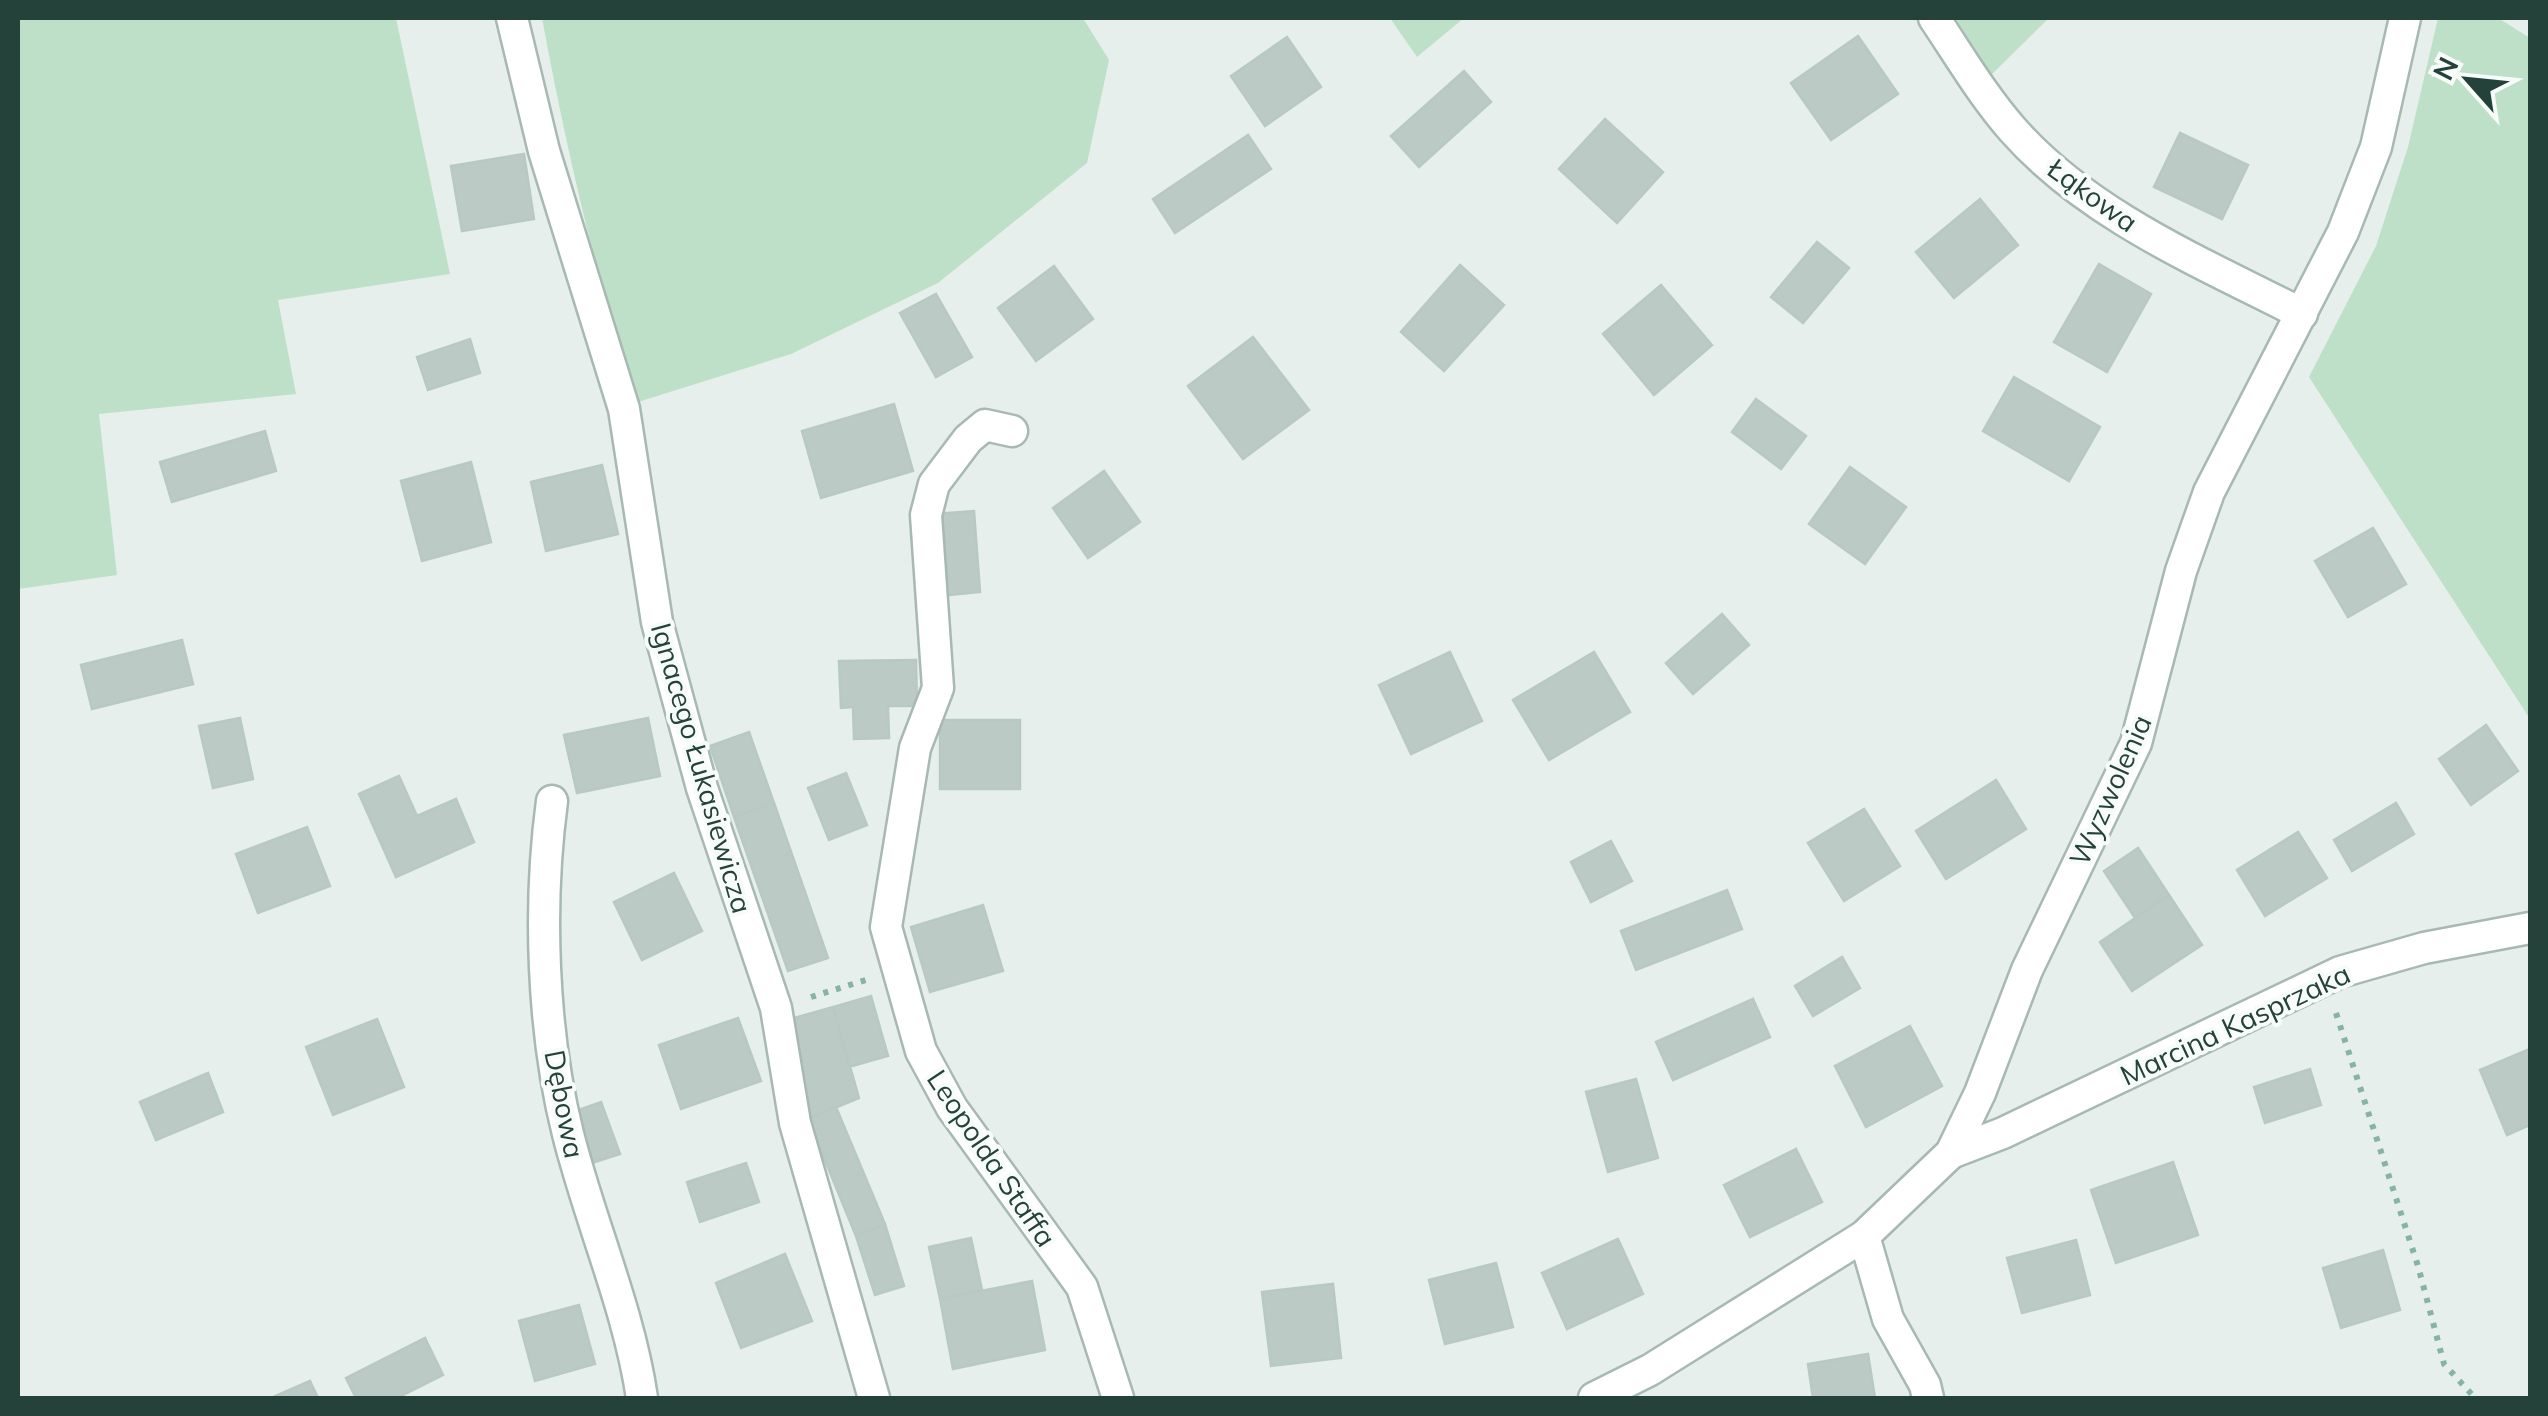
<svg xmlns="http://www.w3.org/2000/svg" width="2548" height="1416" font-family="Mulish,sans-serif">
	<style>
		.green { fill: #bfe0c8 }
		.building { fill: #bbcac4; stroke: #b8c9c2; stroke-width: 2.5 }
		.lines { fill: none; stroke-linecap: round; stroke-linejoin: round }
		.minor-casing { stroke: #a8b8b2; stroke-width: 35 }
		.tertiary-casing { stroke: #a8b8b2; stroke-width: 35 }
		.path { stroke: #86b3a5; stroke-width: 6; stroke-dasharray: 5 8; stroke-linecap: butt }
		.minor { stroke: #fff; stroke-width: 30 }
		.tertiary { stroke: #fff; stroke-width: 30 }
		.labels { text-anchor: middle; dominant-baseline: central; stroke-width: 8; stroke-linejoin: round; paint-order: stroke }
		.street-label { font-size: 28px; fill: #24423a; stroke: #f7fbf9 }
	</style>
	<rect width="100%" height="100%" fill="#e6efeb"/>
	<!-- green -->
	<path class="green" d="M 18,18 L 396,18 L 450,274 L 278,300 L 296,394 L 99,414 L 117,575 L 18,589 Z
		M 542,18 L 1083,18 L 1109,60 L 1087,163 L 938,283 L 791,354 L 635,403 C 596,276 566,148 542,18 Z
		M 1390,18 L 1464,18 L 1417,57 Z
		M 1950,18 L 2049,18 L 1989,77 Z
		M 2438,18 L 2498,18 L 2530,38 L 2530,719 L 2309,377 L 2376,246 L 2408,147 Z"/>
	<!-- building -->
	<path class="building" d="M 1858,36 L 1898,94 L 1831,140 L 1791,83 Z
		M 1287,37 L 1321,87 L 1265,126 L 1231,76 Z
		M 1464,71 L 1491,102 L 1419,167 L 1391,136 Z
		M 1605,119 L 1663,172 L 1617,223 L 1559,169 Z
		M 2180,133 L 2248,165 L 2222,219 L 2154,187 Z
		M 1248,135 L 1271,169 L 1175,233 L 1153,199 Z
		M 524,154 L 534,219 L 462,231 L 451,166 Z
		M 1980,199 L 2018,245 L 1954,298 L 1916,252 Z
		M 1817,242 L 1849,268 L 1803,323 L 1771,297 Z
		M 2099,264 L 2151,294 L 2107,372 L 2054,342 Z
		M 1460,265 L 1504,305 L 1444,371 L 1401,332 Z
		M 1054,266 L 1093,319 L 1036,361 L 998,308 Z
		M 1661,285 L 1712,345 L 1654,395 L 1603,334 Z
		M 936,294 L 972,357 L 936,377 L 900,313 Z
		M 1253,337 L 1309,410 L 1243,459 L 1188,386 Z
		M 470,339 L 480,373 L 428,390 L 417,357 Z
		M 2014,377 L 2100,427 L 2069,481 L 1983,431 Z
		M 1756,399 L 1806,436 L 1781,469 L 1732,432 Z
		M 894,404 L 913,471 L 821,498 L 802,431 Z
		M 265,431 L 276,471 L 172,502 L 160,462 Z
		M 471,462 L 491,542 L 422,561 L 401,481 Z
		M 602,465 L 618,534 L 546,551 L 531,482 Z
		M 1850,467 L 1906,507 L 1865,564 L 1809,524 Z
		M 1104,471 L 1140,522 L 1088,558 L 1053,508 Z
		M 974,511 L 980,592 L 941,596 L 934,514 Z
		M 2373,528 L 2406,584 L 2348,617 L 2315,561 Z
		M 1722,614 L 1749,645 L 1693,694 L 1666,663 Z
		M 182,640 L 193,684 L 92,709 L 81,665 Z
		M 1450,652 L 1482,721 L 1411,754 L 1379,685 Z
		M 1594,652 L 1630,712 L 1549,760 L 1513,700 Z
		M 916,660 L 917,706 L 888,706 L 889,738 L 854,739 L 853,707 L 841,708 L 839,661 Z
		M 240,718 L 253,779 L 213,788 L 199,726 Z
		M 648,718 L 660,776 L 577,793 L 564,735 Z
		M 940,720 L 1020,720 L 1020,789 L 940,789 Z
		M 2486,725 L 2518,771 L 2471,805 L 2439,759 Z
		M 749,732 L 774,803 L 734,817 L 710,746 Z
		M 846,773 L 867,825 L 829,840 L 808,788 Z
		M 399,776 L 417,816 L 456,799 L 474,842 L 396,877 L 359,794 Z
		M 1996,780 L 2026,829 L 1946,879 L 1916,831 Z
		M 774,803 L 828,958 L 788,971 L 734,817 Z
		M 2396,803 L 2414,834 L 2352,871 L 2334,840 Z
		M 1864,809 L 1900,866 L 1844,901 L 1808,843 Z
		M 307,827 L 330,886 L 258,913 L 236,854 Z
		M 2298,832 L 2327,878 L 2265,916 L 2237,870 Z
		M 1611,841 L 1632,881 L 1591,902 L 1571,862 Z
		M 2138,848 L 2169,895 L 2135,918 L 2104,871 Z
		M 674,873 L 702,931 L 642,960 L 614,902 Z
		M 1727,890 L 1742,929 L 1636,970 L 1621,931 Z
		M 2169,895 L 2202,945 L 2132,991 L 2100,942 Z
		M 983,905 L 1003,971 L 930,992 L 911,927 Z
		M 1842,957 L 1860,988 L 1813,1016 L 1795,986 Z
		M 871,996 L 888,1056 L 849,1067 L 833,1007 Z
		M 1753,999 L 1770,1037 L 1673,1080 L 1656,1042 Z
		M 833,1007 L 859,1098 L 808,1119 L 780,1022 Z
		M 738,1018 L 761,1081 L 681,1109 L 659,1045 Z
		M 377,1019 L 404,1087 L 333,1115 L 306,1047 Z
		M 1910,1026 L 1942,1086 L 1866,1127 L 1835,1066 Z
		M 2530,1049 L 2530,1125 L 2507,1135 L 2480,1070 Z
		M 2310,1069 L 2321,1105 L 2265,1123 L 2254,1087 Z
		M 208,1073 L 223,1112 L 156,1140 L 140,1102 Z
		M 1636,1079 L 1658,1158 L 1608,1172 L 1586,1092 Z
		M 601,1102 L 620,1154 L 586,1165 L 567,1114 Z
		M 836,1107 L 885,1224 L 856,1236 L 808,1119 Z
		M 1796,1149 L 1822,1202 L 1750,1237 L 1724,1185 Z
		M 2173,1162 L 2198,1235 L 2116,1263 L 2091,1190 Z
		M 746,1163 L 759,1202 L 700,1222 L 687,1182 Z
		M 885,1224 L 904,1286 L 875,1295 L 856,1236 Z
		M 971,1238 L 982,1290 L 940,1299 L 929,1247 Z
		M 1618,1239 L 1643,1294 L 1567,1329 L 1542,1273 Z
		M 2076,1240 L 2090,1295 L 2022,1313 L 2007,1258 Z
		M 2383,1250 L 2400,1310 L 2341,1328 L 2323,1268 Z
		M 785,1254 L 812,1321 L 741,1348 L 716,1283 Z
		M 1496,1263 L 1513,1327 L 1445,1344 L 1429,1280 Z
		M 1032,1281 L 1045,1350 L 953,1369 L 940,1299 Z
		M 1333,1284 L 1341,1358 L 1271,1366 L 1262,1292 Z
		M 579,1305 L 595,1364 L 535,1381 L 519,1321 Z
		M 425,1338 L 443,1375 L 397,1398 L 356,1398 L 346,1378 Z
		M 1868,1354 L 1875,1398 L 1813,1398 L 1808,1364 Z
		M 310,1381 L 318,1398 L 271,1398 Z"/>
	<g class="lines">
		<defs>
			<path id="minor" d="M 512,18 L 544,151 L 624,409 L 657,622 L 702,788 L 776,1008 L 795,1123 L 874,1398
				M 1934,18 C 1959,55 1983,96 2013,130 C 2089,216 2203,263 2302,314
				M 1012,431 L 985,425 L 968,439 L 934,484 L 926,515 L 938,688 L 915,748 L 886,927 L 921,1051 L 952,1108 L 1082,1287 L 1118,1398
				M 552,801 C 538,905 542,1031 568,1134 C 590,1222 629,1309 642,1398
				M 1951,1153 L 2003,1133 L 2340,972 L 2424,948 L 2530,928
				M 1864,1236 L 1888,1319 L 1925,1385 L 1928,1398"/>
			<path id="tertiary" d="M 1594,1398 L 1650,1370 L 1864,1236 L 1951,1153 L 1980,1093 L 2027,970 L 2136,743 L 2181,571 L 2209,492 L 2343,232 L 2376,147 L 2405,18"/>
		</defs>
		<!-- minor casing -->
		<use href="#minor" class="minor-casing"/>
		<!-- tertiary casing -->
		<use href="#tertiary" class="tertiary-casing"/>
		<!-- path -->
		<path class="path" d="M 811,997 L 866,980
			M 2336,1013 L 2418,1266 L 2444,1364 L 2475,1398"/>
		<!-- minor -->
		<use href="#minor" class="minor"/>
		<!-- tertiary -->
		<use href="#tertiary" class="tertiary"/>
	</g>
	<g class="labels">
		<!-- street labels -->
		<g class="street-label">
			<text transform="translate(2093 195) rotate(36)">Łąkowa</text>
			<text transform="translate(702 768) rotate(74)">Ignacego Łukasiewicza</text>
			<text transform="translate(2110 790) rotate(-66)">Wyzwolenia</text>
			<text transform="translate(2235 1024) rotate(-25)">Marcina Kasprzaka</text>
			<text transform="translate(565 1104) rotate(79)">Dębowa</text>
			<text transform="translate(992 1158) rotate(56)">Leopolda Staffa</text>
		</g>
	</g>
	<!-- border -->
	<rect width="2548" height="1416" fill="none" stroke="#24423a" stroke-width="40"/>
	<!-- north arrow -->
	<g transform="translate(2468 80) rotate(297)" stroke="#f7fbf9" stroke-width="8" paint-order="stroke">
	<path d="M0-8L18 38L0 25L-18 38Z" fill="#24423a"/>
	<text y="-15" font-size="28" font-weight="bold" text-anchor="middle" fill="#24423a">N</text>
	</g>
</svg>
